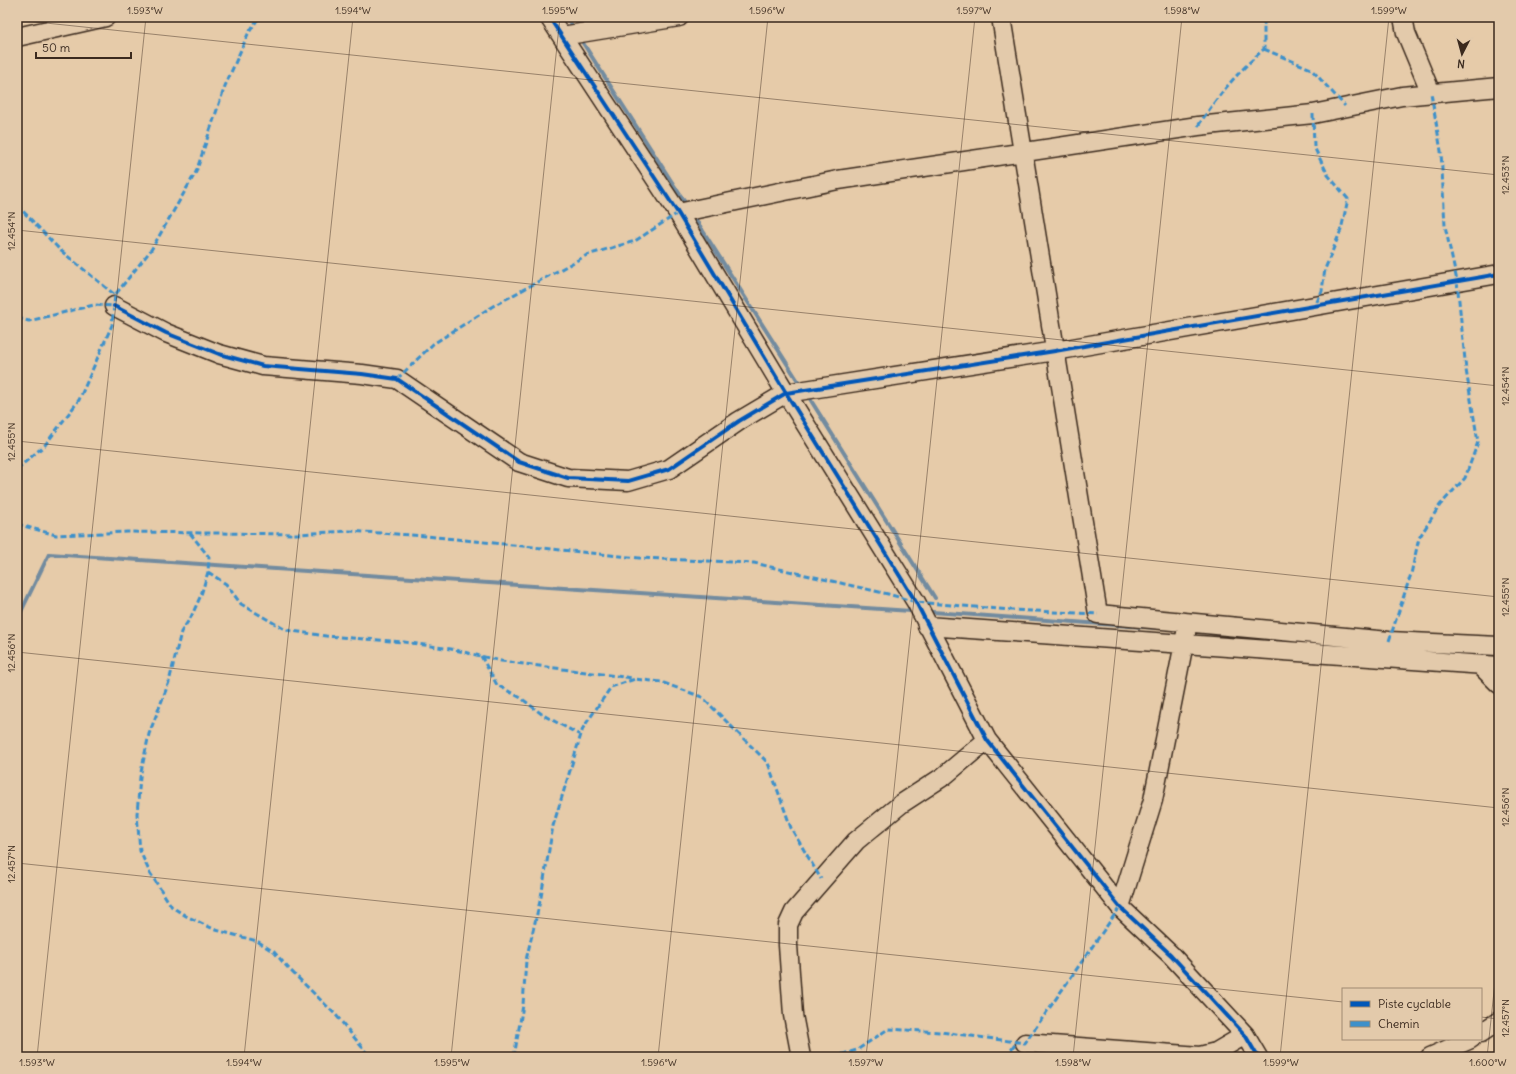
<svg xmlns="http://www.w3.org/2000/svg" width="1516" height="1074" font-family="Delius,sans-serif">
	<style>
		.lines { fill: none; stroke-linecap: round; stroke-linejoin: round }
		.stream { stroke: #728b9f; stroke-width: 4 }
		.minor-casing { stroke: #3b2a1e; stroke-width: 21 }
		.minor { stroke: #e3caab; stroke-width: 18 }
		.quiet { stroke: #3e90ca; stroke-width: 3; stroke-dasharray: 6 3; stroke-linecap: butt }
		.cycleway-casing { stroke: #e3caab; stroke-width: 6 }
		.cycleway { stroke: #0057b8; stroke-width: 4 }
		.ticks { fill: none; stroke: #3b2a1e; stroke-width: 1; stroke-opacity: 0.45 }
		.neatline { fill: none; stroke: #3b2a1e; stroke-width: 1.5 }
		.ticks-label { font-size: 10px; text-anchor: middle; fill: #3b2a1e }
	</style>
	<rect width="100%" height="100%" fill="#e6cba9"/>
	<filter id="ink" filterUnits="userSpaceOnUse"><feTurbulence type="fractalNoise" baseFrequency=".025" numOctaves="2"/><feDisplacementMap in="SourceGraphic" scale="8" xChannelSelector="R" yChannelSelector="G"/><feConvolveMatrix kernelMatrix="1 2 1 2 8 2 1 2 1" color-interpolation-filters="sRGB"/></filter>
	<g filter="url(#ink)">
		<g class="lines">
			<!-- stream -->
			<path class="stream" d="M 567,17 L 571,24
				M 583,43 L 684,201
				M 696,220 L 798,381
				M 810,399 L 935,598
				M 932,612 L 1158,628
				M 17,620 L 49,554 L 911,611"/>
			<defs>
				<path id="minor" d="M 549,17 L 678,213 L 786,393 L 916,602 L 987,740 L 1120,907 L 1171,955 L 1245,1035 L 1258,1057
					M 1001,17 L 1098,614 L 1389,641 L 1499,646
					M 1403,17 L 1406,33 L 1431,93
					M 562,36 L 679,17
					M 17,37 L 106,17
					M 678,213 L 838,180 L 1198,126 L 1313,114 L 1402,96 L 1499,87
					M 114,306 L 166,333 L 219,354 L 263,366 L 362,374 L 397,379 L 519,462 L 568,478 L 628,481 L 669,469 L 739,421 L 786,393 L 1055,351 L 1499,274
					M 927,626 L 1499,666
					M 1480,665 L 1499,684
					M 1120,907 L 1153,800 L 1186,633
					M 1481,1033 L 1499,1021
					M 1025,1043 L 1200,1056 L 1216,1052 L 1245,1035
					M 801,1057 L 793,1015 L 788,945 L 788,925 L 794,912 L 856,841 L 901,804 L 944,776 L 987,740
					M 1430,1057 L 1471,1039"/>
			</defs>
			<!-- minor casing -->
			<use href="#minor" class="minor-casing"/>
			<!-- minor -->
			<use href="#minor" class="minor"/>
			<!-- quiet -->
			<path class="quiet" d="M 1497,17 L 1499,35
				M 1264,49 L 1311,69 L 1345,106
				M 1313,114 L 1314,147 L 1328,175 L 1348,199 L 1341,230 L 1325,269 L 1322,291 L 1315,306
				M 1198,126 C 1219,94 1236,74 1264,49 L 1264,17
				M 17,205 L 60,250 L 115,295
				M 17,318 L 29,321 L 94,305 L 114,306
				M 397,379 L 433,344 L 493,306 L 587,255 L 635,241 L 678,213
				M 17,469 L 45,445 L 79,400 L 112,325 L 115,295 L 151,250 L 196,172 L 225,86 L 248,34 L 259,17
				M 17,524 L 56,535 L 127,532 L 297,534 L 349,531 L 426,536 L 639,558 L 754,563 L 888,594 L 916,602 L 1012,610 L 1098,614
				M 190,533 L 209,557 L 208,572 L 201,595 L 191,617 L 181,632 L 169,682 L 149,734 L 140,777 L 137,814 L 140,851 L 150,873 L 172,907 L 186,916 L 216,930 L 257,941 L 274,952 L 289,969 L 336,1015 L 370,1057
				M 208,572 L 226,584 L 241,604 L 286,630 L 326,636 L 404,642 L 451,649 L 501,661 L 632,678
				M 1389,641 L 1411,574 L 1419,538 L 1440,505 L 1465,478 L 1478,442 L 1466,370 L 1457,281 L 1445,226 L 1441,151 L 1431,93
				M 481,656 L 497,685 L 521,698 L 543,715 L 580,735
				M 514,1057 L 523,1005 L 526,960 L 541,897 L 553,826 L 583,728 L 611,687 L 635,679 L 661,682 L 702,697 L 768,763 L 791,828 L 821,879
				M 833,1057 L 857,1050 L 888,1029 L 941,1032 L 1025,1043 L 1120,907
				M 1006,1057 L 1017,1042"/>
			<defs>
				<path id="cycleway" d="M 549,17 L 678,213 L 786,393 L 916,602 L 987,740 L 1120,907 L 1171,955 L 1245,1035 L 1258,1057
					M 114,306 L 166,333 L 219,354 L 263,366 L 362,374 L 397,379 L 519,462 L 568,478 L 628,481 L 669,469 L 739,421 L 786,393 L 1055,351 L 1499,274"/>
			</defs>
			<!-- cycleway casing -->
			<use href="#cycleway" class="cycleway-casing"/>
			<!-- cycleway -->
			<use href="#cycleway" class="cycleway"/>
		</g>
	</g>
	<!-- ticks -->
	<path class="ticks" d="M 17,20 L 1499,175M 17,230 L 1499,386M 17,441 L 1499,597M 17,652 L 1499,808M 17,863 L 1343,1002M 1481,1017 L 1499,1019M 37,1057 L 146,17M 244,1057 L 353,17M 451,1057 L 560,17M 658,1057 L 768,17M 866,1057 L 975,17M 1073,1057 L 1182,17M 1280,1057 L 1389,17M 1487,1057 L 1499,945"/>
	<!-- margin -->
	<rect width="1516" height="1074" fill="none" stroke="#e3caab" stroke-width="44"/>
	<!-- legend -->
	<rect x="1342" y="988" width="140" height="52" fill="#e3caab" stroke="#a08a73"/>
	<rect x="1350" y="1001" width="20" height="6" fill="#0057b8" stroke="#a08a73"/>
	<text x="1378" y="1008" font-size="12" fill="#3b2a1e">Piste cyclable</text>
	<rect x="1350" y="1021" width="20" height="6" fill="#3e90ca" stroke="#a08a73"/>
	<text x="1378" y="1028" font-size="12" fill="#3b2a1e">Chemin</text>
	<!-- north arrow -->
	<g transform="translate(1462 54) rotate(186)" stroke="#e3caab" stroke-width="3" paint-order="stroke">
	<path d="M0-3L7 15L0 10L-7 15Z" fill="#3b2a1e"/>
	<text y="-6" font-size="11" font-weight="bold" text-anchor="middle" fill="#3b2a1e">N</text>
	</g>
	<!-- scale -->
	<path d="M36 52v6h95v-6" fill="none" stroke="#3b2a1e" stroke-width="2"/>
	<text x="42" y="52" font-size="12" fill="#3b2a1e" stroke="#e3caab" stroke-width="3" paint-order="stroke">50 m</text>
	<rect x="22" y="22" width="1472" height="1030" class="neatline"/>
	<g class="ticks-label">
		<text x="145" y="14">1.593°W</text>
		<text x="353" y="14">1.594°W</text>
		<text x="560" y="14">1.595°W</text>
		<text x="767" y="14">1.596°W</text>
		<text x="974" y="14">1.597°W</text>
		<text x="1182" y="14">1.598°W</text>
		<text x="1389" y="14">1.599°W</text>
		<text transform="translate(1505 175) rotate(-90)" y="4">12.453°N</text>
		<text transform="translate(11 231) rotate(-90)" y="4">12.454°N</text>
		<text transform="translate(1505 386) rotate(-90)" y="4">12.454°N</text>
		<text transform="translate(11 442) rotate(-90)" y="4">12.455°N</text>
		<text transform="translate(1505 597) rotate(-90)" y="4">12.455°N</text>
		<text transform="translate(11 653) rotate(-90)" y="4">12.456°N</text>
		<text transform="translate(1505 807) rotate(-90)" y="4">12.456°N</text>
		<text transform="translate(11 864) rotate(-90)" y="4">12.457°N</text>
		<text transform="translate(1505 1018) rotate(-90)" y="4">12.457°N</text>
		<text x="37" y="1066">1.593°W</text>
		<text x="244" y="1066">1.594°W</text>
		<text x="452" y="1066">1.595°W</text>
		<text x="659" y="1066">1.596°W</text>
		<text x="866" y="1066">1.597°W</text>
		<text x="1073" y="1066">1.598°W</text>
		<text x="1281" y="1066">1.599°W</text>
		<text x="1488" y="1066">1.600°W</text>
	</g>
</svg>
